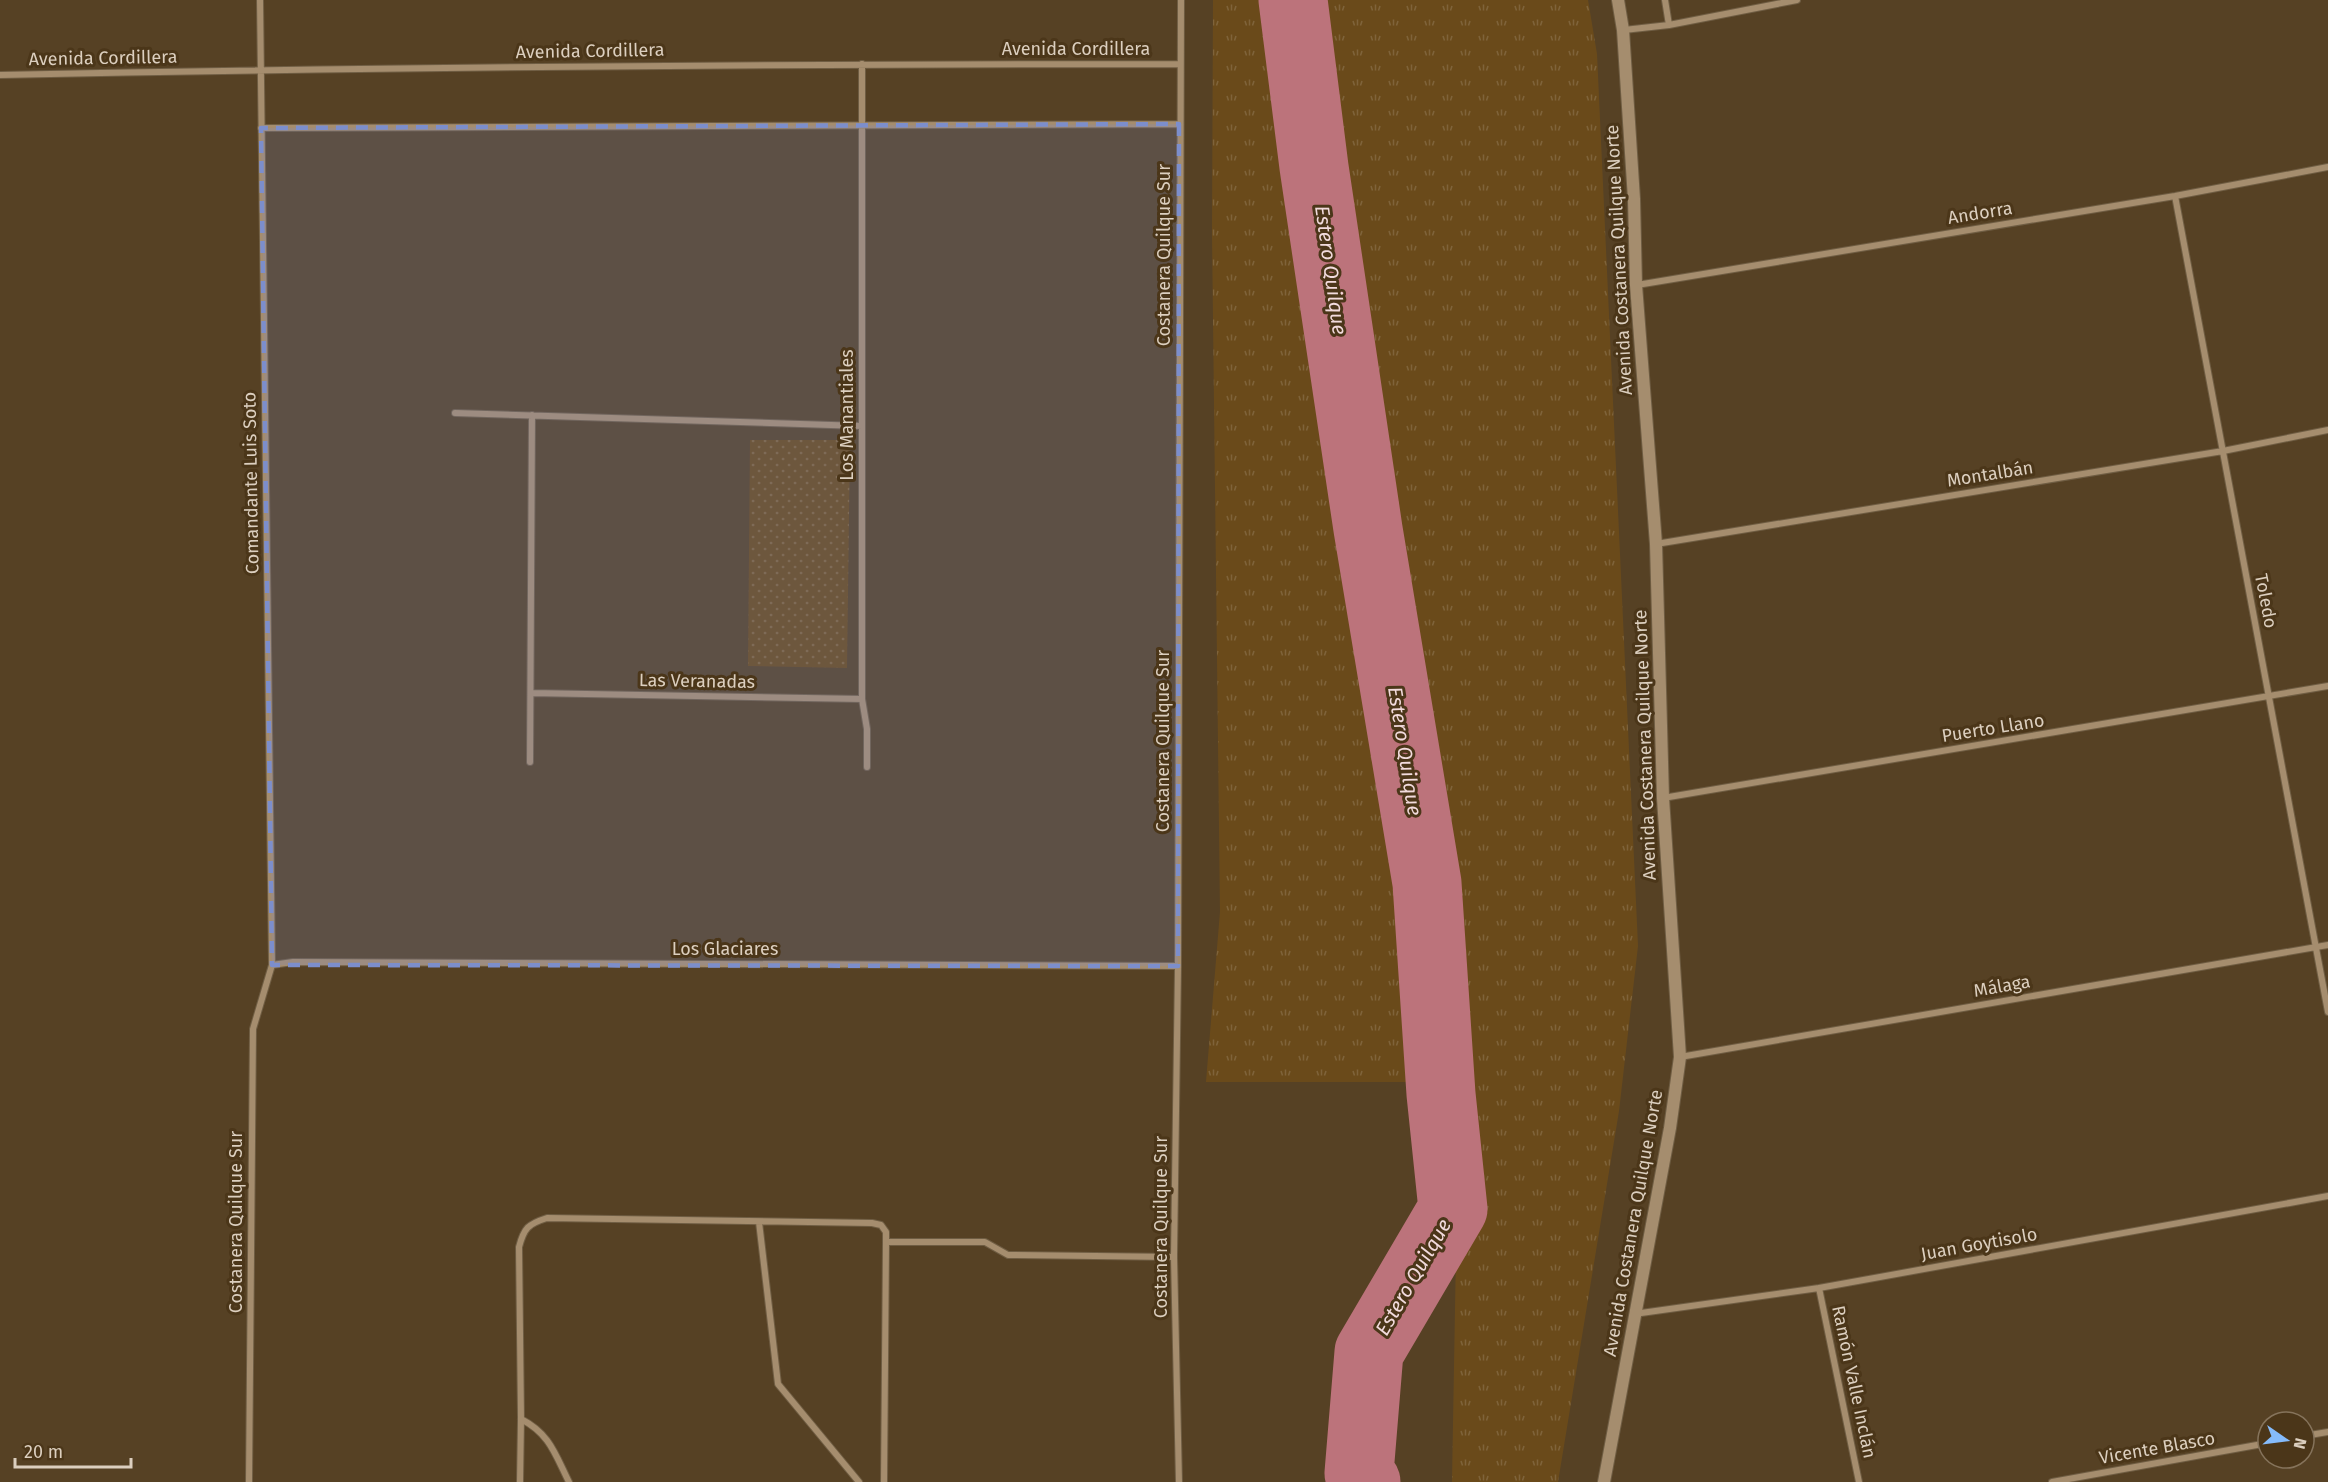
<svg xmlns="http://www.w3.org/2000/svg" width="2328" height="1482" font-family="'Fira Sans',sans-serif">
	<style>
		.grass { fill: url(#grass-dots) }
		.park { fill: url(#park-tufts) }
		.lines { fill: none; stroke-linecap: round; stroke-linejoin: round }
		.river { stroke: #bc737b; stroke-width: 69 }
		.minor-casing { stroke: #6f5d43; stroke-width: 8 }
		.secondary-casing { stroke: #6f5d43; stroke-width: 14 }
		.minor { stroke: #a58d6e; stroke-width: 6 }
		.secondary { stroke: #a58d6e; stroke-width: 12 }
		.marked { fill: #7c8ecc; fill-opacity: 0.2; stroke: #7c8ecc; stroke-width: 4.5; stroke-dasharray: 12 8; stroke-linejoin: round }
		.labels { text-anchor: middle; dominant-baseline: central; stroke-width: 6; stroke-linejoin: round; paint-order: stroke }
		.street-label { font-size: 18px; fill: #dccfbf; stroke: #4b3619 }
		.water-label { font-size: 20px; font-style: italic; fill: #f2dbdd; stroke: #4b3619 }
	</style>
	<defs>
		<pattern id="grass-dots" width="8" height="8" patternUnits="userSpaceOnUse" patternTransform="scale(1.5)"><rect width="8" height="8" fill="#6a4a1a"/><path d="M2 2h.1M6 6h.1" fill="none" stroke="#7f633a" stroke-width="1.8" stroke-linecap="round"/></pattern>
		<pattern id="park-tufts" width="24" height="20" patternUnits="userSpaceOnUse" patternTransform="scale(1.5)"><rect width="24" height="20" fill="#6a4a1a"/><path d="M3 7l-1-3M5 7V3M7 7l1-3M15 17l-1-3M17 17v-4M19 17l1-3" fill="none" stroke="#7f633a"/></pattern>
	</defs>
	<rect width="100%" height="100%" fill="#564124"/>
	<!-- grass -->
	<path class="grass" d="M 750,440 L 850,440 L 847,668 L 748,666 Z"/>
	<!-- park -->
	<path class="park" d="M 1213,0 L 1588,0 L 1597,54 L 1638,946 L 1619,1111 L 1558,1482 L 1452,1482 L 1459,1082 L 1206,1082 L 1220,912 L 1212,233 Z"/>
	<g class="lines">
		<!-- river -->
		<path class="river" d="M 1293,0 L 1314,167 L 1368,529 L 1427,883 L 1441,1094 L 1453,1209 L 1369,1352 L 1359,1473 L 1366,1482"/>
		<defs>
			<path id="minor" d="M 1665,0 L 1669,25
				M 1624,30 L 1669,25 L 1797,0
				M 862,64 L 862,699 L 867,729 L 867,767
				M 0,75 C 393,67 786,64 1180,64
				M 261,128 L 1179,124
				M 2175,196 L 2328,1012
				M 1637,285 L 2175,196 L 2328,167
				M 455,413 L 862,426
				M 1656,544 L 2223,451 L 2328,430
				M 531,693 L 862,699
				M 530,762 L 532,415
				M 1663,798 L 2328,686
				M 272,965 L 293,962 L 1178,966
				M 1680,1057 L 2328,945
				M 759,1222 L 778,1384 L 859,1482
				M 886,1242 L 985,1242 L 1008,1255 L 1174,1257
				M 1819,1288 L 1859,1482
				M 1634,1314 L 1819,1288 L 2328,1196
				M 521,1419 C 550,1434 555,1454 569,1482
				M 2304,1436 L 2328,1432
				M 249,1482 L 253,1029 L 272,965 L 260,0
				M 520,1482 L 521,1419 L 519,1247 C 524,1228 528,1224 547,1218 L 872,1223 L 881,1225 L 886,1232 L 886,1242 L 884,1482
				M 1179,1482 L 1174,1257 L 1178,966 L 1181,0
				M 2052,1482 L 2268,1443"/>
			<path id="secondary" d="M 1604,1482 L 1670,1128 L 1680,1057 L 1663,798 L 1656,544 L 1636,285 L 1634,199 L 1623,30 L 1618,0"/>
		</defs>
		<!-- minor casing -->
		<use href="#minor" class="minor-casing"/>
		<!-- secondary casing -->
		<use href="#secondary" class="secondary-casing"/>
		<!-- minor -->
		<use href="#minor" class="minor"/>
		<!-- secondary -->
		<use href="#secondary" class="secondary"/>
	</g>
	<!-- marked area -->
	<path class="marked" d="M 1179,124 L 1178,966 L 272,965 L 261,128 Z"/>
	<g class="labels">
		<!-- street labels -->
		<g class="street-label">
			<text x="1076" y="49">Avenida Cordillera</text>
			<text transform="translate(590 51) rotate(-1)">Avenida Cordillera</text>
			<text transform="translate(103 58) rotate(-1)">Avenida Cordillera</text>
			<text transform="translate(1980 213) rotate(-9)">Andorra</text>
			<text transform="translate(1164 255) rotate(-90)">Costanera Quilque Sur</text>
			<text transform="translate(1619 260) rotate(-93)">Avenida Costanera Quilque Norte</text>
			<text transform="translate(847 415) rotate(-90)">Los Manantiales</text>
			<text transform="translate(1990 474) rotate(-9)">Montalbán</text>
			<text transform="translate(251 483) rotate(-91)">Comandante Luis Soto</text>
			<text transform="translate(2266 601) rotate(79)">Toledo</text>
			<text transform="translate(697 681) rotate(1)">Las Veranadas</text>
			<text transform="translate(1993 728) rotate(-9)">Puerto Llano</text>
			<text transform="translate(1163 741) rotate(-90)">Costanera Quilque Sur</text>
			<text transform="translate(1645 745) rotate(-92)">Avenida Costanera Quilque Norte</text>
			<text x="725" y="949">Los Glaciares</text>
			<text transform="translate(2002 986) rotate(-10)">Málaga</text>
			<text transform="translate(236 1222) rotate(-90)">Costanera Quilque Sur</text>
			<text transform="translate(1633 1223) rotate(-80)">Avenida Costanera Quilque Norte</text>
			<text transform="translate(1161 1227) rotate(-90)">Costanera Quilque Sur</text>
			<text transform="translate(1979 1244) rotate(-10)">Juan Goytisolo</text>
			<text transform="translate(1854 1382) rotate(78)">Ramón Valle Inclán</text>
			<text transform="translate(2157 1448) rotate(-10)">Vicente Blasco</text>
		</g>
		<!-- water labels -->
		<g class="water-label">
			<text transform="translate(1331 270) rotate(82)">Estero Quilque</text>
			<text transform="translate(1405 751) rotate(81)">Estero Quilque</text>
			<text transform="translate(1413 1277) rotate(-60)">Estero Quilque</text>
		</g>
	</g>
	<!-- north arrow -->
	<g transform="translate(2286 1440) rotate(104)"><circle r="28" fill="#4b3619" stroke="#85735b" stroke-width="1.5"/>
	<path d="M0-4.5L10 22L0 15L-10 22Z" fill="#85bbfb"/>
	<text y="-9" font-size="16" font-weight="bold" text-anchor="middle" fill="#dccfbf">N</text>
	</g>
	<!-- scale -->
	<path d="M15 1458v9h116v-9" fill="none" stroke="#dccfbf" stroke-width="3"/>
	<text x="24" y="1458" font-size="18" fill="#dccfbf" stroke="#4b3619" stroke-width="4.5" paint-order="stroke">20 m</text>
</svg>
